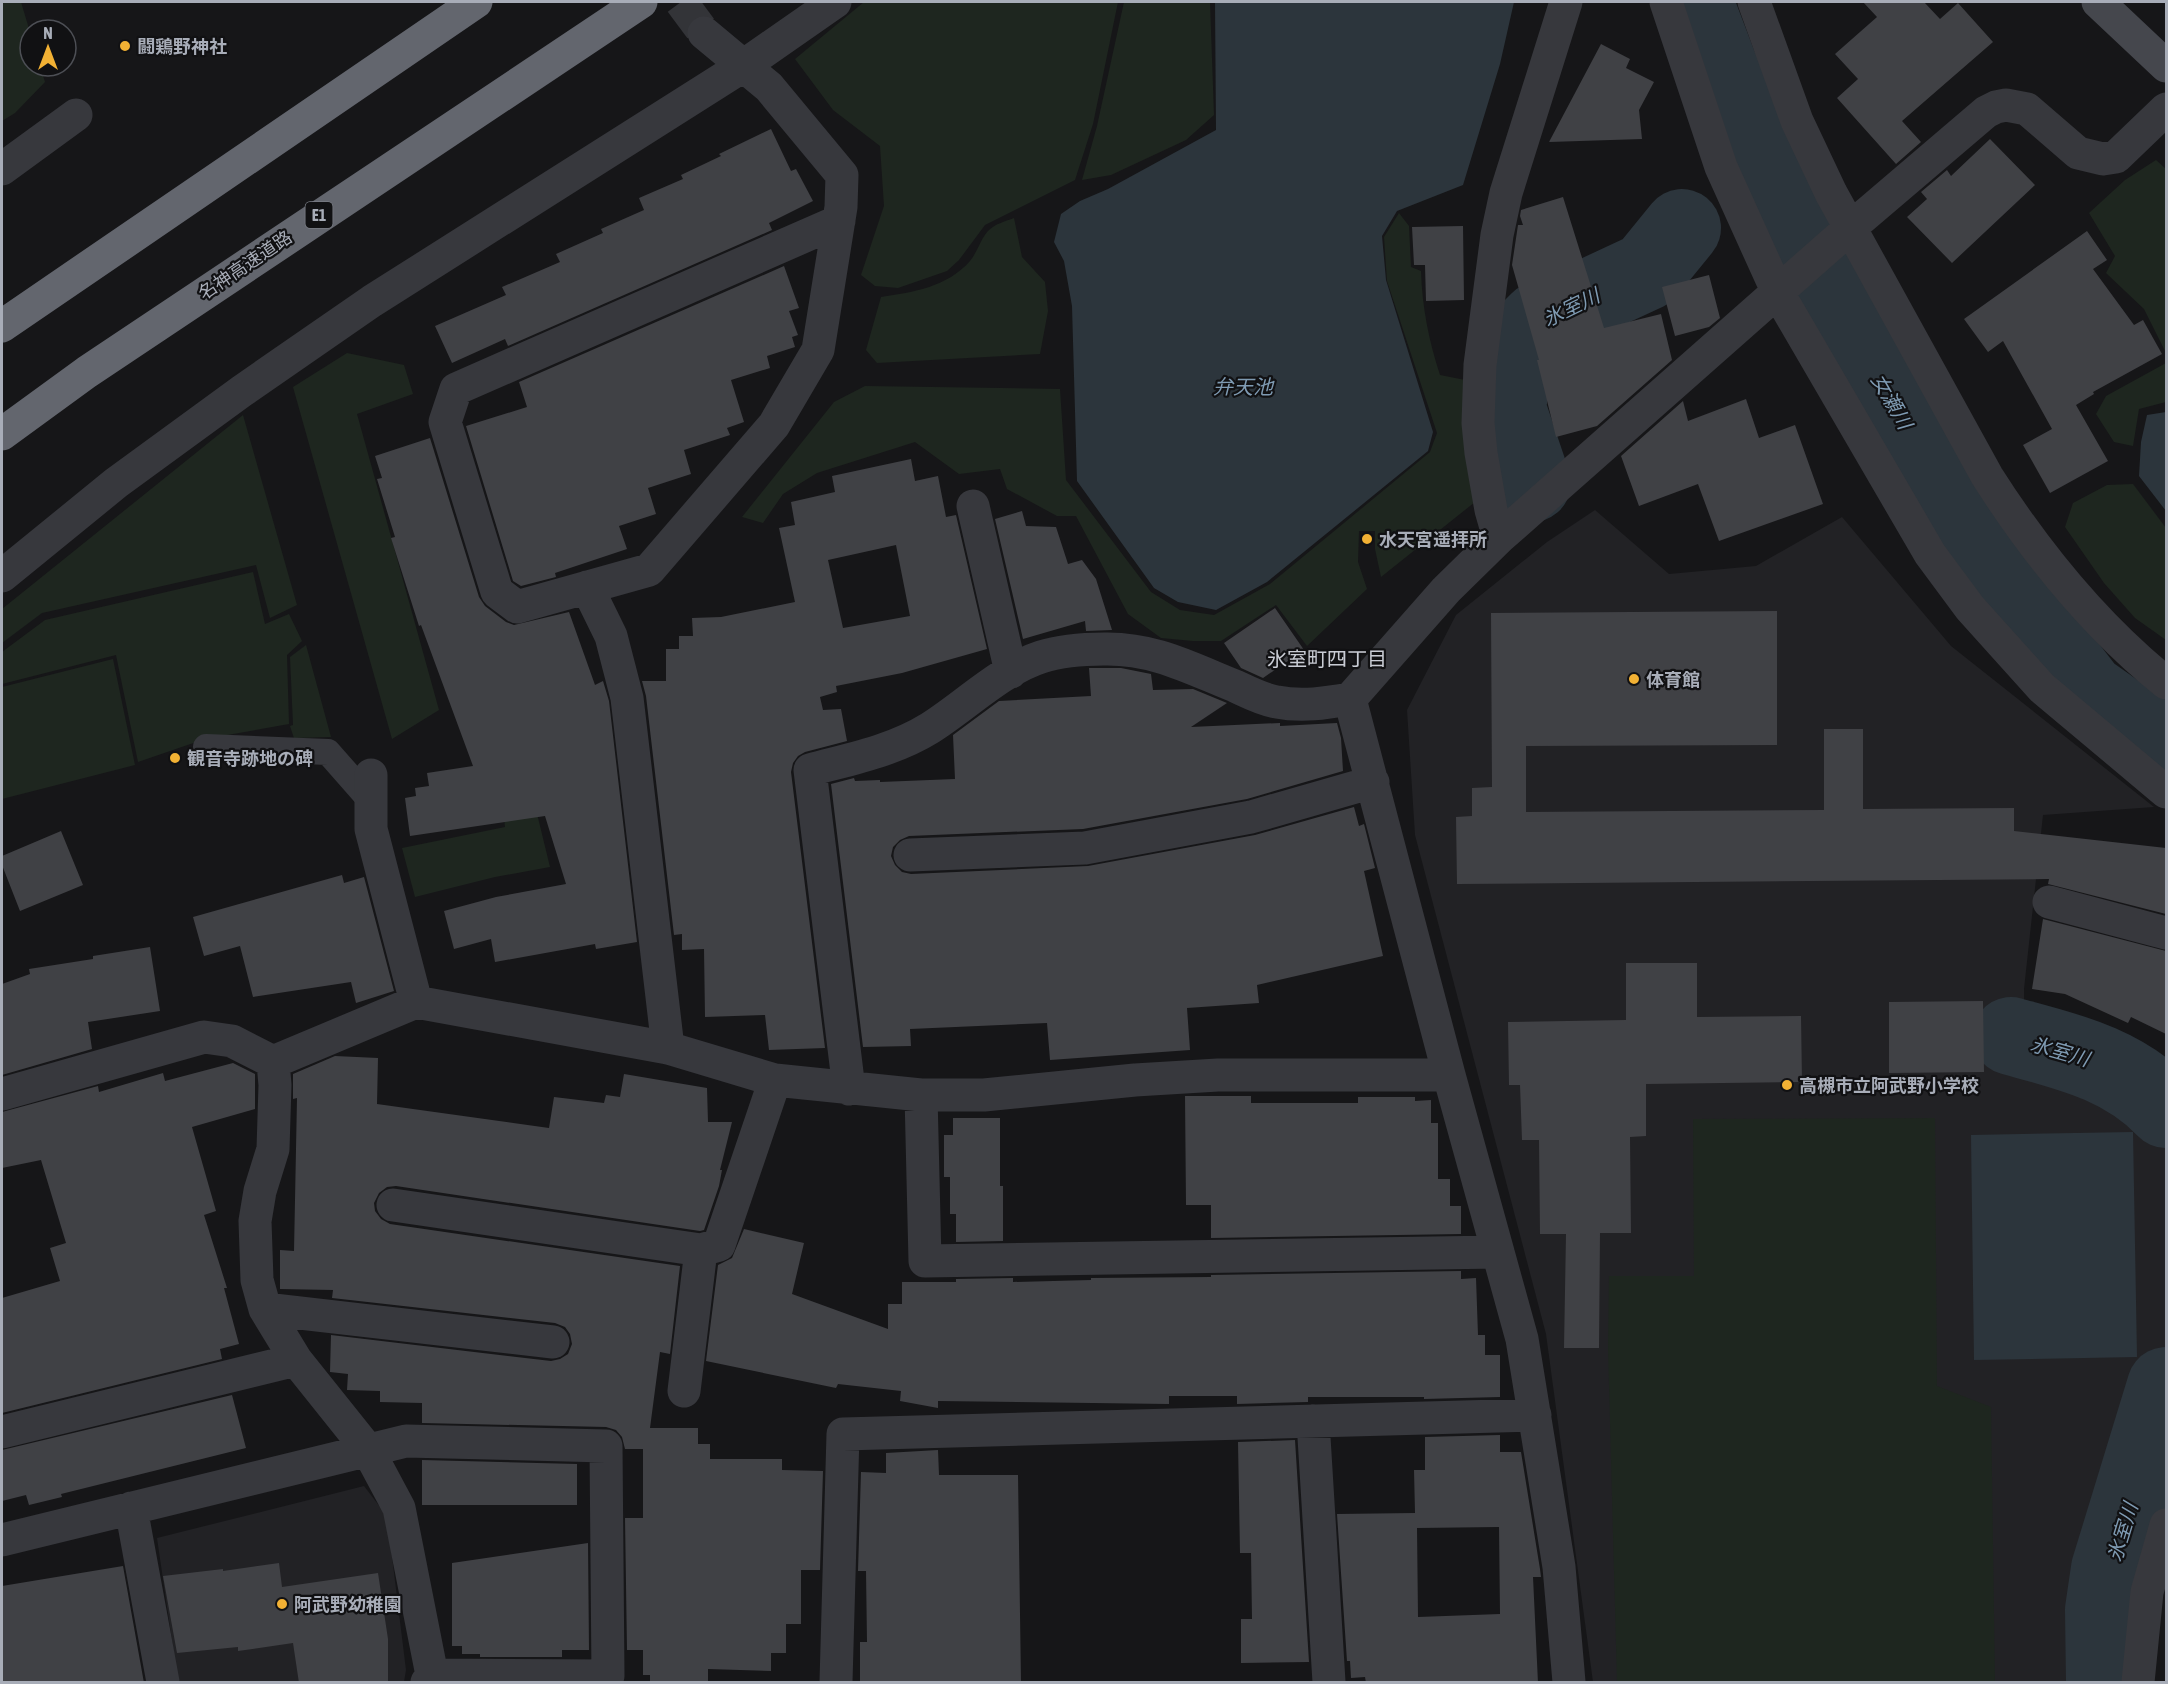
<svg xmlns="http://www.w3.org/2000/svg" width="2168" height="1684" font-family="'Asap Condensed','Noto Sans JP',sans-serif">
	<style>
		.built { fill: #222225 }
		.green { fill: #1e261f }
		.water { fill: #2c353c }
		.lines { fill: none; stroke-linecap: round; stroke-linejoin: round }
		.river { stroke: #2c353c; stroke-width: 78 }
		.building { fill: #404145; fill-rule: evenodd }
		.street-tunnel { stroke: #333438; stroke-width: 33; stroke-dasharray: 33 16; stroke-linecap: butt }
		.lane { stroke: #37383d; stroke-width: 26 }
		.street { stroke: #37383d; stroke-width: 33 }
		.secondary { stroke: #45474d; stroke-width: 33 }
		.highway { stroke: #63666e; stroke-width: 33 }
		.poi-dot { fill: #f2b134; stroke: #111113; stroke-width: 2 }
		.labels { text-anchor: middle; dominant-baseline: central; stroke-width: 4.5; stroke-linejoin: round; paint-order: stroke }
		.shield { fill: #111113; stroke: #7b7e86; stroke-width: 1.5 }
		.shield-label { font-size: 16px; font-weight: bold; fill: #a8adb8 }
		.poi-label { font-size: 18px; font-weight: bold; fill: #a8adb8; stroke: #111113; text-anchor: start }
		.street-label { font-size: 18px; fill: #a8adb8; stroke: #111113 }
		.water-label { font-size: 20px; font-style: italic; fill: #7f9bb3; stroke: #111113 }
		.neighbourhood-label { font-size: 20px; fill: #c9ccd4; stroke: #111113 }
	</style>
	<rect width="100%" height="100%" fill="#161618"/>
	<!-- built -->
	<path class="built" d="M 1595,510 L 1669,574 L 1756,566 L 1842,517 L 1951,646 L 2154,807 L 2043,815 L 2024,989 L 2024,1053 L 2161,1116 L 2166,1123 L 2166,1353 L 2093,1573 L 2092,1682 L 1593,1682 L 1546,1334 L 1415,835 L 1407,710 L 1456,615 L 1547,542 Z
		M 364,1486 L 387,1516 L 406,1670 L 404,1682 L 178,1682 L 157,1538 Z"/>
	<!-- green -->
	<path class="green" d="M 2,2 L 21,2 L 30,32 L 30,66 L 40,66 L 45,82 L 15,113 L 2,121 Z
		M 864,2 L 1118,2 L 1093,124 L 1075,180 L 985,225 L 959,260 L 947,271 L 898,288 L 875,286 L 861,275 L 884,206 L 880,146 L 833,110 L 795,59 Z
		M 1124,2 L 1210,2 L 1214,115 L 1186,140 L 1111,175 L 1082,180 L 1097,126 Z
		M 2156,160 L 2166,169 L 2166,353 L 2144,309 L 2106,273 L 2115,256 L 2089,213 L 2125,180 Z
		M 1399,213 L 1409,226 L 1411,267 L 1421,271 C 1422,307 1429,341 1440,375 L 1465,380 L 1475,502 L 1381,577 L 1375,549 L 1375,531 L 1359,531 L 1358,562 L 1367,589 L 1307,646 L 1276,605 L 1221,641 L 1193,641 L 1161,638 L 1128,614 L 1076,516 L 1057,516 L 1007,489 L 1000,469 L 959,474 L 915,442 L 817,473 L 783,494 L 763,523 L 742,517 L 834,402 L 865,386 L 1060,389 L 1066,480 L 1151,592 L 1180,610 L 1214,615 L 1270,584 L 1430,452 L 1437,433 L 1387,281 L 1384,237 Z
		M 1014,218 L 1022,257 L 1045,282 L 1048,311 L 1040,354 L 877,363 L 866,350 L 881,297 C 914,292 947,287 970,261 C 977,253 982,236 989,230 C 995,224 1006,221 1014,218 Z
		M 347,353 L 404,365 L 413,394 L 357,414 L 439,710 L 392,739 L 293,387 Z
		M 2166,363 L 2166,402 L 2139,409 L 2133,446 L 2114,442 L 2096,414 L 2106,396 Z
		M 243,415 L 297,605 L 270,618 L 256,565 L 42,613 L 2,643 L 2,609 Z
		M 2133,484 L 2166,528 L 2166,640 L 2135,618 L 2104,583 L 2065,527 L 2073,503 L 2107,485 Z
		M 253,572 L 265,624 L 289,614 L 302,641 L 287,655 L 289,724 L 205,739 L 138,762 L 116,655 L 2,684 L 2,652 L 45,620 Z
		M 306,645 L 331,737 L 294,738 L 290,726 L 293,725 L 290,657 Z
		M 113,659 L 135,765 L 2,799 L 2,687 Z
		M 532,793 L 550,867 L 495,877 L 415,897 L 402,848 L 505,827 L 502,799 Z
		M 1935,1118 L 1937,1386 L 1991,1407 L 1995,1682 L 1617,1682 L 1608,1348 L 1609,1276 L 1694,1276 L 1693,1119 Z"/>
	<!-- water -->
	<path class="water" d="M 1215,2 L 1514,2 L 1500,64 L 1463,185 L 1397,211 L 1382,236 L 1386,280 L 1433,432 L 1428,451 L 1267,582 L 1216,610 L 1178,602 L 1154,588 L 1077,481 L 1072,306 L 1064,261 L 1054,242 L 1061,214 L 1080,201 L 1108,189 L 1216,130 Z
		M 2166,412 L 2166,511 L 2139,476 L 2141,442 L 2147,415 Z
		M 2133,1132 L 2137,1357 L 1974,1360 L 1971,1135 Z"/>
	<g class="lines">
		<!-- river -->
		<path class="river" d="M 1694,2 L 1718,65 L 1794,232 L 1980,553 L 2087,692 L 2166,748
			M 1532,483 L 1507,409 L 1515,345 L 1539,321 L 1647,271 L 1682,228
			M 2011,1036 C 2069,1052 2123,1064 2166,1109
			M 2105,1682 L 2104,1610 L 2110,1569 L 2166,1386"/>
	</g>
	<!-- building -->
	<path class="building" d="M 1863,2 L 1924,2 L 1940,19 L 1958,3 L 1993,42 L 1902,121 L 1921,142 L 1896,164 L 1837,98 L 1858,79 L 1835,54 L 1877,17 Z
		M 1601,44 L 1630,59 L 1626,68 L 1654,82 L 1639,110 L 1642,139 L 1549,142 Z
		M 771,129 L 791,171 L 796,169 L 813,201 L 769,223 L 772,230 L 508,346 L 505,339 L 452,363 L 435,326 L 506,295 L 502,287 L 560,262 L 556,254 L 603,233 L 601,229 L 644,210 L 639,198 L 683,179 L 681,175 L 721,156 L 719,154 Z
		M 1990,139 L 2035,185 L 1952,263 L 1907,217 L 1927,199 L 1921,192 L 1947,170 L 1951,176 Z
		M 1563,197 L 1604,328 L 1661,314 L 1672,360 L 1597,426 L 1556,437 L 1537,360 L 1539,360 L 1512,265 L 1518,225 L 1523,225 L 1520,216 L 1521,210 Z
		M 1463,226 L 1464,300 L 1426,301 L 1425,265 L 1414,265 L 1412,227 Z
		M 2087,231 L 2107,260 L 2093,269 L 2134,325 L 2143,320 L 2162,354 L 2093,392 L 2094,394 L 2076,405 L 2108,461 L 2050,493 L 2023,445 L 2052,429 L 2003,341 L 1988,352 L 1964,319 Z
		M 784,266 L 799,308 L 789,311 L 798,335 L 792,337 L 795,347 L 767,356 L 770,368 L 731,380 L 744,422 L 727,428 L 730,435 L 684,450 L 691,474 L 648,488 L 656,514 L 619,526 L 627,549 L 555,573 L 556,577 L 521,586 L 513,581 L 466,426 L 527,407 L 519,382 Z
		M 1709,275 L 1720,318 L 1709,327 L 1675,336 L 1662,287 Z
		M 1746,399 L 1759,438 L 1795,425 L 1823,504 L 1719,541 L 1698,484 L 1639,506 L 1621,456 L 1683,401 L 1688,421 Z
		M 430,438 L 479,597 L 485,606 L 506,622 L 514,625 L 569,612 L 595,685 L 603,681 L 609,701 L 637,942 L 596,949 L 595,944 L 495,962 L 491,939 L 454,949 L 444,911 L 496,897 L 566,884 L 545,816 L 410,836 L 405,798 L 416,796 L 415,788 L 429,786 L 427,773 L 473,766 L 421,625 L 419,626 L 391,538 L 395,537 L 377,479 L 382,478 L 375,456 Z
		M 911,459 L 915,481 L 938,476 L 946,517 L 956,515 L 987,649 L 902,673 L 836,686 L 837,692 L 820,697 L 823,710 L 841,709 L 847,741 L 805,752 L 798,756 L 793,763 L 791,772 L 825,1048 L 769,1050 L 765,1015 L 705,1017 L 704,949 L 682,950 L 682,934 L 674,935 L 646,696 L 642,681 L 666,681 L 666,649 L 679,649 L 679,636 L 693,636 L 692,618 L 721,617 L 795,602 L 779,528 L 795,525 L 791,502 L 835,492 L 832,476 ZM 896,545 L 910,616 L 843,628 L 828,560 Z
		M 1022,511 L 1026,526 L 1056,527 L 1068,564 L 1082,560 L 1096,579 L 1112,630 L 1086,631 L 1085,621 L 1023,639 L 995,519 Z
		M 1275,608 L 1304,650 L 1263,678 L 1241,668 L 1224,643 Z
		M 1777,611 L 1777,745 L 1526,746 L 1526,812 L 1824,810 L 1824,729 L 1863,729 L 1863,809 L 2014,808 L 2014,831 L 2166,848 L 2166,914 L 2048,884 L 2049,879 L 1457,884 L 1456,817 L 1472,816 L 1472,788 L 1492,787 L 1491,613 Z
		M 1089,668 L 1121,668 L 1151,674 L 1153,690 L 1193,689 L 1227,703 L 1191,727 L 1280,723 L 1280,726 L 1337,723 L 1341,738 L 1343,771 L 1247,799 L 1083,829 L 909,836 L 900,840 L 893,847 L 891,856 L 895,865 L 902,872 L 911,874 L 1088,866 L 1255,835 L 1354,807 L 1359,826 L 1364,824 L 1375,868 L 1364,871 L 1383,956 L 1257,985 L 1259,1003 L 1187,1008 L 1190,1050 L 1050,1060 L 1047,1023 L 910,1029 L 911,1046 L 863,1047 L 831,784 L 854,778 L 855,781 L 880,780 L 880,782 L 955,779 L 953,735 L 999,701 L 1091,696 Z
		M 61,831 L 83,885 L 20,911 L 2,865 L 2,856 Z
		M 342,875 L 344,883 L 364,877 L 394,991 L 356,1003 L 351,982 L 253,997 L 240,946 L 204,956 L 193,917 Z
		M 2043,919 L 2166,951 L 2166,1034 L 2131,1017 L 2128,1023 L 2065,994 L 2032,989 Z
		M 150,947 L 160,1011 L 88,1022 L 92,1049 L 2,1075 L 2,984 L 30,974 L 29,969 L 93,959 L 93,956 Z
		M 1626,963 L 1697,963 L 1697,1017 L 1801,1016 L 1802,1082 L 1646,1084 L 1646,1136 L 1630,1137 L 1631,1233 L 1600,1233 L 1599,1348 L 1564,1348 L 1566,1234 L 1540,1234 L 1539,1140 L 1522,1140 L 1520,1085 L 1509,1085 L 1508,1022 L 1626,1020 Z
		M 1983,1001 L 1984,1072 L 1889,1073 L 1889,1002 Z
		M 335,1056 L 378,1058 L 377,1104 L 549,1128 L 554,1097 L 604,1103 L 606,1095 L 620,1097 L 624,1074 L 707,1088 L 708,1122 L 732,1122 L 720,1170 L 722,1170 L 719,1186 L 704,1230 L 700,1231 L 396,1186 L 387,1187 L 379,1193 L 374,1203 L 375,1211 L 381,1219 L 390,1224 L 680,1266 L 670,1354 L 660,1352 L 650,1428 L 698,1428 L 698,1444 L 710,1444 L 710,1459 L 782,1459 L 782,1470 L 823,1471 L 820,1570 L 801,1570 L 801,1624 L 786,1624 L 786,1653 L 771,1653 L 771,1671 L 708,1669 L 708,1683 L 650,1683 L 650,1675 L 643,1675 L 643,1650 L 627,1650 L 625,1518 L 643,1518 L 643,1449 L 625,1449 L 622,1437 L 616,1430 L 606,1427 L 422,1423 L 422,1403 L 380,1402 L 380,1391 L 347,1390 L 348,1374 L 330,1372 L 331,1335 L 551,1361 L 560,1359 L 568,1354 L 572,1344 L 570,1334 L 565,1327 L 555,1323 L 332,1298 L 333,1290 L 280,1289 L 280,1250 L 294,1251 L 297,1098 L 293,1099 L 293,1074 Z
		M 233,1063 L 255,1074 L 255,1109 L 192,1127 L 216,1211 L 204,1215 L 227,1288 L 224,1288 L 239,1344 L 220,1349 L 222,1359 L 2,1413 L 2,1298 L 60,1281 L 50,1248 L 66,1243 L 41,1160 L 2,1168 L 2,1112 L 98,1086 L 99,1092 L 163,1073 L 165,1081 Z
		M 1185,1096 L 1251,1096 L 1251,1103 L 1358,1103 L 1358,1097 L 1415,1097 L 1415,1101 L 1431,1100 L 1431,1123 L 1438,1123 L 1438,1179 L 1450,1179 L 1450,1206 L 1461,1206 L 1461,1234 L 1211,1238 L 1211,1205 L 1186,1205 Z
		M 953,1118 L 1000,1118 L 1000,1186 L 1003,1186 L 1003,1241 L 956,1242 L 956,1214 L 950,1214 L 950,1177 L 944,1177 L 944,1135 L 953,1135 Z
		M 744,1229 L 804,1243 L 792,1294 L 888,1329 L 888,1304 L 902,1304 L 902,1282 L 956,1282 L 956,1279 L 1013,1278 L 1013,1282 L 1091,1280 L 1091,1278 L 1211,1277 L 1211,1275 L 1461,1271 L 1461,1279 L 1476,1278 L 1478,1335 L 1485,1335 L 1485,1355 L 1500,1355 L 1500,1397 L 1424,1399 L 1424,1397 L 1308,1397 L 1308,1402 L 1237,1404 L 1237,1396 L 1169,1396 L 1169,1404 L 938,1401 L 938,1408 L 900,1401 L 901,1391 L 838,1384 L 836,1388 L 706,1361 L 718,1265 L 732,1258 Z
		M 232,1395 L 246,1448 L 61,1494 L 62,1497 L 29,1505 L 26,1495 L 2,1501 L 2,1450 Z
		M 1500,1435 L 1500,1452 L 1521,1452 L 1540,1569 L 1541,1577 L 1533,1577 L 1538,1683 L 1366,1683 L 1365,1677 L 1351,1678 L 1350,1661 L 1347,1661 L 1337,1514 L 1415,1513 L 1414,1470 L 1425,1470 L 1425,1437 ZM 1499,1527 L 1500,1614 L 1418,1617 L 1417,1528 Z
		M 1295,1440 L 1309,1662 L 1241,1663 L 1241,1619 L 1252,1619 L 1251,1553 L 1240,1553 L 1238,1442 Z
		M 938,1450 L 939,1475 L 1018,1475 L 1021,1683 L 860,1683 L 860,1642 L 867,1642 L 866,1571 L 858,1571 L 861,1472 L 886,1473 L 886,1453 Z
		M 422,1460 L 577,1464 L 577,1505 L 422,1505 Z
		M 588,1543 L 589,1650 L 562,1650 L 562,1657 L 480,1657 L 480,1654 L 462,1654 L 462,1646 L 452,1646 L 452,1563 Z
		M 279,1563 L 282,1587 L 378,1573 L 388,1639 L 388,1683 L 299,1683 L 293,1643 L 238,1651 L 238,1647 L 177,1653 L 163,1576 L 223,1569 L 223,1571 Z
		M 123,1566 L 144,1683 L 2,1683 L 2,1586 Z"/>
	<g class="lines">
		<!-- street-tunnel -->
		<path class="street-tunnel" d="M 681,2 L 704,33"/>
		<!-- lane -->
		<path class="lane" d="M 206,747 L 328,752 L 371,801"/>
		<!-- street -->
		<path class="street" d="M 1666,2 L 1721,167 L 1778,293 L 1930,554 L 1970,608 L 2042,688 L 2166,792
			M 1754,2 L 1797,121 L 1831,193 L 1987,476 C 2036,553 2094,625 2166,683
			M 704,33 L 769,87 L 842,175 L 841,207 L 818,350 L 774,425 L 649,570 L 517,607 L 497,592 L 445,422 L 456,389 L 839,221
			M 2,169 L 76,115
			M 973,506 L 1011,672
			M 1499,538 L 1491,510 L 1481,453 L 1478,423 L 1480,365 L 1497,235 L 1506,193 L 1566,2
			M 2,576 L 116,483 L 242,391 L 372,301 L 743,66 L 835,2
			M 587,587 L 611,636 L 627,698 L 668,1048
			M 371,775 L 371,829 L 416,1002
			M 910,855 L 1085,848 L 1251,817 L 1373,782
			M 2049,902 L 2166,933
			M 273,1062 L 275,1085 L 273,1149 L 260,1191 L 255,1221 L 257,1280 L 265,1309 L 296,1360 L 368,1450 L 399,1508 L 432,1675 L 427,1682
			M 849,1089 L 810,770 C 850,759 893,751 930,728 C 965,706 1001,670 1041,657 C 1060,651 1084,649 1104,649 C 1154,648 1190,668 1235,686 C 1248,692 1263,700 1277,702 C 1302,707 1326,703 1350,699
			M 2,1094 L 204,1037 L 232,1041 L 273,1062 L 416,1002 L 668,1048 L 775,1080 L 921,1095 L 984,1095 L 1135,1080 L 1218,1075 L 1449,1075
			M 921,1095 L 925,1261 L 1498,1252
			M 393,1205 L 701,1250
			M 265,1309 L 553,1342
			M 684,1391 L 701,1250 L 719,1245 L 775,1080
			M 1313,1421 L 1329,1682
			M 2,1432 L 296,1360
			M 131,1508 L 163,1682
			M 2,1540 L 406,1441 L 606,1446 L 608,1676 L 432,1675
			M 836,1682 L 843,1434 L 1535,1415
			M 1569,1682 L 1559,1567 L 1522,1339 L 1449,1075 L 1350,699 L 1446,590 L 1499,538 L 1850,228 L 1986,112 L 1996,107 L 2006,105 L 2027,109 L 2078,153 L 2103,159 L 2116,157 L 2166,109
			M 2138,1682 L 2147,1592 L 2166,1525"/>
		<!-- secondary -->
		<path class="secondary" d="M 2098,2 L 2166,66"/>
		<!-- highway -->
		<path class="highway" d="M 2,326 L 476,2
			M 2,434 L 87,372 L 641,2"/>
	</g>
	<!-- markers -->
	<g class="poi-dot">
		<circle cx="125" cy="46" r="6"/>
		<circle cx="1367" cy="539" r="6"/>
		<circle cx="1634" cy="679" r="6"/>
		<circle cx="175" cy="758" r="6"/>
		<circle cx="1787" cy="1085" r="6"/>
		<circle cx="282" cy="1604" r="6"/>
	</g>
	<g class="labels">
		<!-- shield labels -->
		<rect class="shield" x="305.5" y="202" width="27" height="26" rx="4.5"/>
		<g class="shield-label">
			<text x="319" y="215">E1</text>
		</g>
		<!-- poi labels -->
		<g class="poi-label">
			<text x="137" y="46">闘鶏野神社</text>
			<text x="1379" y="539">水天宮遥拝所</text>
			<text x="1646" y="679">体育館</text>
			<text x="187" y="758">観音寺跡地の碑</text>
			<text x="1799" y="1085">高槻市立阿武野小学校</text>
			<text x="294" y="1604">阿武野幼稚園</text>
		</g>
		<!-- street labels -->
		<g class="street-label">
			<text transform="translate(245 265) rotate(-34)">名神高速道路</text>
		</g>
		<!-- water labels -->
		<g class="water-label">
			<text transform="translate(1571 307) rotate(-26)">氷室川</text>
			<text x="1243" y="386">弁天池</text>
			<text transform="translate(1892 401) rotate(60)">女瀬川</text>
			<text transform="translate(2060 1051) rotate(16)">氷室川</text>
			<text transform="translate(2122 1532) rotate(-73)">氷室川</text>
		</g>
		<!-- neighbourhood labels -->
		<g class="neighbourhood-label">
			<text x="1327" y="658">氷室町四丁目</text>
		</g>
	</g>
	<!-- border -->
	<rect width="2168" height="1684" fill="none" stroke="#a8adb8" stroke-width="6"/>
	<!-- north arrow -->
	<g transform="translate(48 48)"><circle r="28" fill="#111113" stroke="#4d4f55" stroke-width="1.5"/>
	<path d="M0-4.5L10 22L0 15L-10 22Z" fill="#f2b134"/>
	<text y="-9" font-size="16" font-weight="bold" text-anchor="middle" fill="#a8adb8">N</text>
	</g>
</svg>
